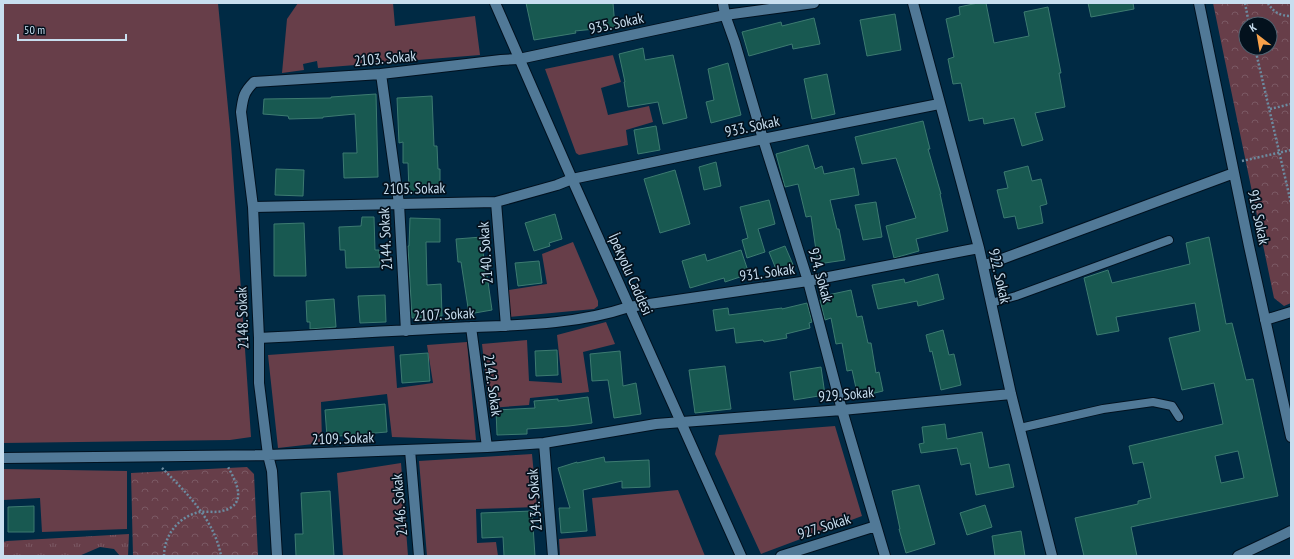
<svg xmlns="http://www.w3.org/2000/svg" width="1294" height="559" font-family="'PT Sans Narrow',sans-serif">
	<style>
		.grass { fill: url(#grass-tufts) }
		.park { fill: url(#park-crowns); fill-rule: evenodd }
		.garden { fill: #673e49 }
		.building { fill: #185951; stroke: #3d7b71; fill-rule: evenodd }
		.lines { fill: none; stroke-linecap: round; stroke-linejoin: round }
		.service-casing { stroke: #01111f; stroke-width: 10 }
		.minor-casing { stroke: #01111f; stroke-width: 12 }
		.tertiary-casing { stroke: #01111f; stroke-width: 12 }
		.path { stroke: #6c8ba0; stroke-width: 2.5; stroke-dasharray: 2 2; stroke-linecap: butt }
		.service { stroke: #517997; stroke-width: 8 }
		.minor { stroke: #517997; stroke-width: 10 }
		.tertiary { stroke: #517997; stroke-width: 10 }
		.labels { text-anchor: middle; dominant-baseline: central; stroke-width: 3.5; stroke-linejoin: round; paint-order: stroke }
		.street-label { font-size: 15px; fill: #c8deef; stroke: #03111d }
	</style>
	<defs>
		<pattern id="grass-tufts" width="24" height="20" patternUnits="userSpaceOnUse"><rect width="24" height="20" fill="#673e49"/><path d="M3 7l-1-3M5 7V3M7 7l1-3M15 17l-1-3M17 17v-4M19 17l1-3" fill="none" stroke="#7b5964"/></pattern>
		<pattern id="park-crowns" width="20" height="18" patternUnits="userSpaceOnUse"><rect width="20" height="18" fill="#673e49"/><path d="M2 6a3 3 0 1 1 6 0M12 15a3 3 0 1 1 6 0" fill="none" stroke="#7b5964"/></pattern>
	</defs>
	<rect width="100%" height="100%" fill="#002a44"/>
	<!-- grass -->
	<path class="grass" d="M 129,534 L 128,556 L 120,556 L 114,549 L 100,547 L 79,556 L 3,556 L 3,542 L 7,541 Z"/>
	<!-- park -->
	<path class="park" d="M 1213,3 L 1291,3 L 1291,303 L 1284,306 L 1274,298 ZM 1246,24 L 1270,24 L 1270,48 L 1246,48 Z
		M 247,467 L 254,474 L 258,556 L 133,556 L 131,473 Z"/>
	<!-- garden -->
	<path class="garden" d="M 3,3 L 218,3 L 230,129 L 251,437 L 230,440 L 3,443 Z
		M 298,3 L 393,3 L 395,26 L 475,16 L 480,55 L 318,68 L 317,61 L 303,64 L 304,70 L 282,73 L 287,19 Z
		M 612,52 L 621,82 L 601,88 L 608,115 L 649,106 L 653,122 L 626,130 L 628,145 L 579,155 L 576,153 L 545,69 L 613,55 Z
		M 573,242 L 598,301 L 598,306 L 594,309 L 509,317 L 509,290 L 547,284 L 542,254 Z
		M 606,322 L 615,344 L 583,352 L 589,392 L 530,398 L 529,405 L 489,408 L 482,344 L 527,340 L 529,381 L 562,383 L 557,335 Z
		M 467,342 L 476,440 L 392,437 L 387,394 L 321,402 L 322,443 L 278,448 L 268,355 L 394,346 L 397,388 L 433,383 L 427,345 Z
		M 835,426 L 862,516 L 761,554 L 715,454 L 719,435 Z
		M 532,454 L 537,507 L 476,509 L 477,543 L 496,542 L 498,556 L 427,556 L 419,461 Z
		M 401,463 L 408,556 L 343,556 L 337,473 Z
		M 3,469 L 127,471 L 127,529 L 42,532 L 40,498 L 3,500 Z
		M 678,490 L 705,556 L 560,556 L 559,539 L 596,536 L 592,498 Z"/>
	<!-- building -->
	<path class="building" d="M 526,3 L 613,3 L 615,27 L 575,31 L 576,33 L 534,40 Z
		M 978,3 L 986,3 L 994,43 L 1029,36 L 1024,12 L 1048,7 L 1061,73 L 1059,73 L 1065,107 L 1035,113 L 1043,140 L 1022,146 L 1014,118 L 984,124 L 983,118 L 969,121 L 961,83 L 953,84 L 948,59 L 954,57 L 946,19 L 960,15 L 959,7 Z
		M 1088,3 L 1133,3 L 1134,9 L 1091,17 Z
		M 895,14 L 901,50 L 867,56 L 860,20 Z
		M 814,18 L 820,44 L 793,49 L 792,44 L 749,56 L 742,32 L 781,22 L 782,26 Z
		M 643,48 L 645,60 L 673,55 L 687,118 L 663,124 L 658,102 L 628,107 L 624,82 L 625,82 L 619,54 Z
		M 728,63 L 741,115 L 711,123 L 706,102 L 714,100 L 708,69 Z
		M 827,74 L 835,114 L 812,119 L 804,79 Z
		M 376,94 L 378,177 L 344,178 L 343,153 L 357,153 L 355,114 L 323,117 L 323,118 L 289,119 L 288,116 L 263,114 L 264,99 L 331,98 L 331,97 Z
		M 432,96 L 434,146 L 437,146 L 438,169 L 440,169 L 440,193 L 409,193 L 408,163 L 403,163 L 403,142 L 399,143 L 397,98 Z
		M 923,121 L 930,149 L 928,149 L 941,194 L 940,194 L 948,231 L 916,239 L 919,251 L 894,258 L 886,226 L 916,218 L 896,158 L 862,164 L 855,137 Z
		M 656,126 L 660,150 L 638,154 L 634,130 Z
		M 808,145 L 815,169 L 822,166 L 824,174 L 854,168 L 859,195 L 830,200 L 837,229 L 839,229 L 845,260 L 818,264 L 811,216 L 806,217 L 798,184 L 785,187 L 776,154 Z
		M 716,162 L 721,186 L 704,190 L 699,167 Z
		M 1028,166 L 1032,181 L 1041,179 L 1047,204 L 1040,206 L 1043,223 L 1018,229 L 1015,216 L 1004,218 L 997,190 L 1008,188 L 1004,172 Z
		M 276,169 L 304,170 L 303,196 L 275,195 Z
		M 675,170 L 690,224 L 660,233 L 644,179 Z
		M 769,200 L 775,224 L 758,229 L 765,252 L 747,258 L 742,240 L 748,238 L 740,207 Z
		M 876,202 L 882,237 L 863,240 L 855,205 Z
		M 555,214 L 562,239 L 549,243 L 550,246 L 534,251 L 525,223 Z
		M 362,217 L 374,217 L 375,250 L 379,250 L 380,267 L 346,268 L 345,250 L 340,250 L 339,227 L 361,226 Z
		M 410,218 L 440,219 L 440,242 L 426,242 L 427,285 L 441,284 L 442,316 L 412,318 L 408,246 L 409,246 Z
		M 304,223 L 306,276 L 274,276 L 274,224 Z
		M 482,237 L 485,276 L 487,275 L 492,310 L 469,314 L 461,262 L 458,262 L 456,239 Z
		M 1209,237 L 1226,324 L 1232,323 L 1246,380 L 1253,379 L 1278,496 L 1131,527 L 1137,556 L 1084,556 L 1075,518 L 1138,504 L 1138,501 L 1151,498 L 1143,462 L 1133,464 L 1129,446 L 1223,424 L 1214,383 L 1182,390 L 1169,338 L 1200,331 L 1195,303 L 1116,317 L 1119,331 L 1097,335 L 1084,278 L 1108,270 L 1112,283 L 1190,264 L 1186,243 ZM 1238,451 L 1244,478 L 1221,483 L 1215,456 Z
		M 785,246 L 794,267 L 778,274 L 769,252 Z
		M 741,250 L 749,274 L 725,282 L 724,278 L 690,288 L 682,261 L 705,254 L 707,261 Z
		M 539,261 L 542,283 L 518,286 L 515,263 Z
		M 938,274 L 944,299 L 918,306 L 917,301 L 878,309 L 872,285 L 904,279 L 905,283 Z
		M 851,290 L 857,317 L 862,316 L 868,343 L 871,343 L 876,373 L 879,372 L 883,391 L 858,397 L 852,370 L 847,371 L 842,343 L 836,344 L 831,318 L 825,320 L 820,300 L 824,299 L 823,296 Z
		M 385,295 L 386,322 L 360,323 L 358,296 Z
		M 334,299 L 336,327 L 310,329 L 310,322 L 307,322 L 306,301 Z
		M 807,303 L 812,322 L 809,323 L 810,328 L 786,334 L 787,338 L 764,342 L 763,340 L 736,343 L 734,328 L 716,331 L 713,310 L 728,308 L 729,315 L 782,308 L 782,309 Z
		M 943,330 L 949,355 L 954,354 L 961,385 L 941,390 L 932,351 L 930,352 L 926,335 Z
		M 557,350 L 558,375 L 536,376 L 535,351 Z
		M 620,351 L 623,386 L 636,383 L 641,414 L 614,418 L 608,380 L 592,381 L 590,354 Z
		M 428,353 L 430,381 L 402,383 L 400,355 Z
		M 725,366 L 731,409 L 695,413 L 689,370 Z
		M 821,367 L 825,395 L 794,400 L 790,372 Z
		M 588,397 L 592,423 L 569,426 L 527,429 L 527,434 L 497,435 L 496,410 L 535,408 L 534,401 L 558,399 L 558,401 Z
		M 385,404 L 387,432 L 327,437 L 325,410 Z
		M 945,424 L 947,439 L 982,432 L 989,468 L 1009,464 L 1014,487 L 976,495 L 970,463 L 961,465 L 957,448 L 921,453 L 919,444 L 924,443 L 922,427 Z
		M 604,457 L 605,462 L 649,460 L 650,487 L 622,488 L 622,481 L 583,490 L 587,531 L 561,533 L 559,508 L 570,508 L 558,468 L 577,462 L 577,463 Z
		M 919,485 L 935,544 L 906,553 L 899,529 L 900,529 L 892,491 Z
		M 330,491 L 334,556 L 296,556 L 295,534 L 303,534 L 301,493 Z
		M 985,505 L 992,527 L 967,535 L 960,513 Z
		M 34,506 L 34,532 L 8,532 L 8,507 Z
		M 532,511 L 535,556 L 504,556 L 503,537 L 482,538 L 481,513 Z
		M 1021,531 L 1025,556 L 995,556 L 992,536 Z"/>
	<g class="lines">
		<defs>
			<path id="service" d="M 991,303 L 1016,296 L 1169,240
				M 1020,428 L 1103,409 L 1153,402 L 1172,406 L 1179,417"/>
			<path id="minor" d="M 723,3 L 725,15 L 735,43 L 763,139 L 808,281 L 842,410 L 885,556
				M 913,3 L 979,248 L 1011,394 L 1052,556
				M 1199,3 L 1249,246 L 1291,437
				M 381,74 L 399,204 L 406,331
				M 496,202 L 506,326
				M 253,207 L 496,202 L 557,185 L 572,179 L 763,139 L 939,104
				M 983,266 L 1234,173
				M 1265,320 L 1291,312
				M 471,327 L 487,447
				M 259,338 C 329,335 400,330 471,327 C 524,325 578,324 629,307 L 808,281 L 979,248
				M 544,443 L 553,556
				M 410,450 L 419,556
				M 3,458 L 268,455 L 487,447 L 544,443 L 656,424 L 842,410 L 1011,394
				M 277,556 L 272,471 L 268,455 L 259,383 L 259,338 L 253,207 L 241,112 C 243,98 243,93 254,82 L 381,74 L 501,60 L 519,59 L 725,15 L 814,3
				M 781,556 L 876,526
				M 1238,556 L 1291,531"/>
			<path id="tertiary" d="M 495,3 L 572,179 L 741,556"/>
		</defs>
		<!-- service casing -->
		<use href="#service" class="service-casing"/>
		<!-- minor casing -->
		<use href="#minor" class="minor-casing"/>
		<!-- tertiary casing -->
		<use href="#tertiary" class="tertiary-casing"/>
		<!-- path -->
		<path class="path" d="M 1245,3 L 1249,24
			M 1268,3 C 1273,12 1280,16 1291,16
			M 1255,48 L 1291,203
			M 1270,109 L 1291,104
			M 1242,161 L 1291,150
			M 162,468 C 187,493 215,521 221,556
			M 164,556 C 164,535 179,516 200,512 C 207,511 215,513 222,511 C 248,505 237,483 228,467"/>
		<!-- service -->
		<use href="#service" class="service"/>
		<!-- minor -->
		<use href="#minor" class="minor"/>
		<!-- tertiary -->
		<use href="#tertiary" class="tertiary"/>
	</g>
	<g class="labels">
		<!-- street labels -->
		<g class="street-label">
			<text transform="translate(616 23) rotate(-12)">935. Sokak</text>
			<text transform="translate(385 58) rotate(-5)">2103. Sokak</text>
			<text transform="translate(752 126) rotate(-12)">933. Sokak</text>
			<text transform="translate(414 188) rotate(-1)">2105. Sokak</text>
			<text transform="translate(1259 217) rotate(78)">918. Sokak</text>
			<text transform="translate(385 239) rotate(-93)">2144. Sokak</text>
			<text transform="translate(485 253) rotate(-94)">2140. Sokak</text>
			<text transform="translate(767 272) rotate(-8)">931. Sokak</text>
			<text transform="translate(631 274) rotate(66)">İpekyolu Caddesi</text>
			<text transform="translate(821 275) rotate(74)">924. Sokak</text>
			<text transform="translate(1000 276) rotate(77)">922. Sokak</text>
			<text transform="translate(444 314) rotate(-3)">2107. Sokak</text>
			<text transform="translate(242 318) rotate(-92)">2148. Sokak</text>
			<text transform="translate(493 385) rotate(82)">2142. Sokak</text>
			<text transform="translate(846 394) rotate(-5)">929. Sokak</text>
			<text transform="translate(343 438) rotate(-2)">2109. Sokak</text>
			<text transform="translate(534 500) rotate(-94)">2134. Sokak</text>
			<text transform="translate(399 505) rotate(-95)">2146. Sokak</text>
			<text transform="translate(824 526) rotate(-18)">927. Sokak</text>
		</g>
	</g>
	<!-- border -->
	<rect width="1294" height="559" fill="none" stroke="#c8deef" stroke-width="8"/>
	<!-- north arrow -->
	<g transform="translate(1258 36) rotate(329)"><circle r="19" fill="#03111d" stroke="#526371"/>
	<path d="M0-3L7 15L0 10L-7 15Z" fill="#f8a14a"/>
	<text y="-6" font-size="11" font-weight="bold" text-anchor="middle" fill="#c8deef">K</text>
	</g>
	<!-- scale -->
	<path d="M18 34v6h108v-6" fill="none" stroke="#c8deef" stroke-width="2"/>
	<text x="24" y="34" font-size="12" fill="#c8deef" stroke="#03111d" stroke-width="3" paint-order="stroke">50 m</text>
</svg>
